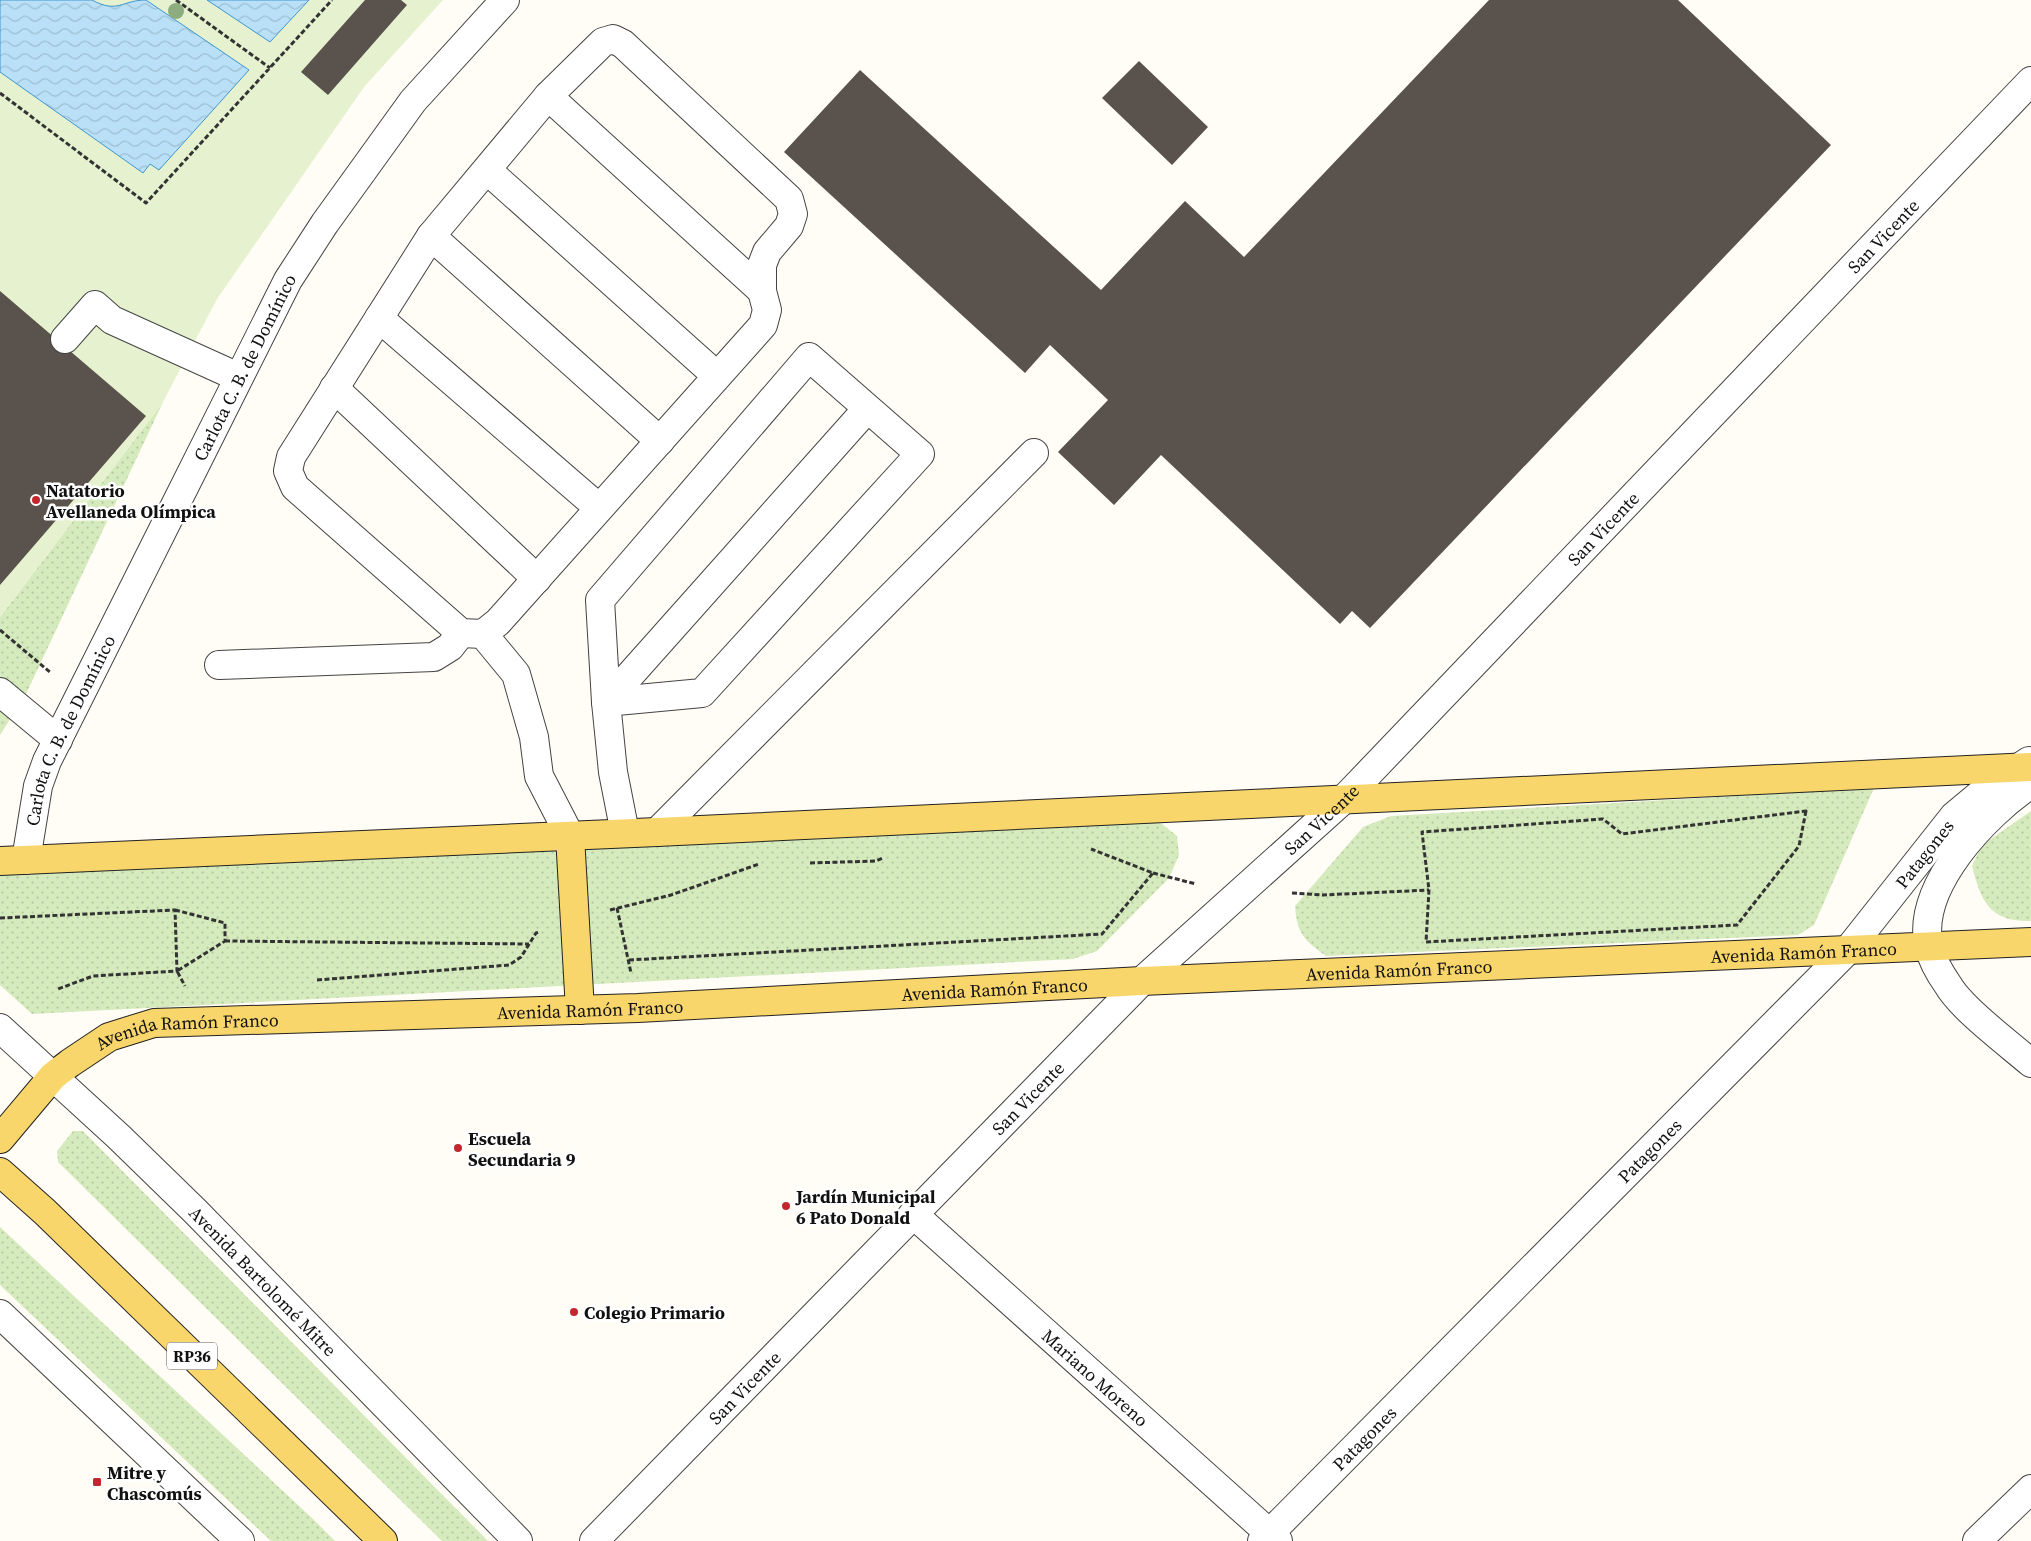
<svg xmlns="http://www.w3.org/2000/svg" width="2031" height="1541" font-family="'Source Serif 4',serif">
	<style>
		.green { fill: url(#green-dots) }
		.pitch { fill: #e6f2cf }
		.water { fill: url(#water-waves); stroke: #3f96cf }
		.building { fill: #5a524d }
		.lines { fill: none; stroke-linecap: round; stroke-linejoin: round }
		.minor-casing { stroke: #444; stroke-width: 30 }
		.major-casing { stroke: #222; stroke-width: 30 }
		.path { stroke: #333; stroke-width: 3; stroke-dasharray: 5 2.5; stroke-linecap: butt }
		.minor { stroke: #fff; stroke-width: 28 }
		.major { stroke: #f9d66b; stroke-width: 28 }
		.tree { fill: #8dad7f }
		.poi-dot { fill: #c4262e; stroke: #fff; stroke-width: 2 }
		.labels { text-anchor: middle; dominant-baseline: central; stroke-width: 5; stroke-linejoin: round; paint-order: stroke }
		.shield { fill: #fff; stroke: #585858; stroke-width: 1 }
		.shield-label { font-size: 16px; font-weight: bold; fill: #111 }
		.street-label { font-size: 18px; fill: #111; stroke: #fff }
		.poi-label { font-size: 18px; font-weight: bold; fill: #111; stroke: #fff; text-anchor: start }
	</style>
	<defs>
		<pattern id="green-dots" width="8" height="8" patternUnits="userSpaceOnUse" patternTransform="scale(1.25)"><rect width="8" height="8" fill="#d5ebbd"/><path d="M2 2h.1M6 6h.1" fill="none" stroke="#b6c8a1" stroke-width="1.8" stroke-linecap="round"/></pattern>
		<pattern id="water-waves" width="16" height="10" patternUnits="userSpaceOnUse" patternTransform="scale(1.25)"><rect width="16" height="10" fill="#b9e0f7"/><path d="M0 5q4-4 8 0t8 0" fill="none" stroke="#9ebfd3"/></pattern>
	</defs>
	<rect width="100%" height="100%" fill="#fffdf5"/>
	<!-- green -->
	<path class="green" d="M 163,402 L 26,694 L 0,735 L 0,617 Z
		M 1874,788 L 1814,925 L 1798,935 L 1326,956 C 1304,940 1297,934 1295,906 L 1363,827 L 1391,816 Z
		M 2031,811 L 2031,921 C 1989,922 1981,901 1972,866 L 1982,845 Z
		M 1143,817 L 1162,824 L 1177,836 L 1179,855 L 1169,878 L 1097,951 L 1073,959 L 32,1014 L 0,985 L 0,875 Z
		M 73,1131 L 83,1131 L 488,1541 L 442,1541 L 58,1162 L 57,1151 Z
		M 0,1227 L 313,1519 L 335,1541 L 271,1541 L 0,1285 Z"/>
	<!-- pitch -->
	<path class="pitch" d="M 0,0 L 443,0 L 364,87 L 217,299 L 163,402 L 0,617 Z"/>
	<!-- water -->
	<path class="water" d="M 0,0 L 92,0 C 118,14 122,0 146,0 L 249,70 L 159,170 L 150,164 L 143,173 L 0,72 Z
		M 207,0 L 309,0 L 270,42 Z"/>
	<!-- building -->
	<path class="building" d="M 365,0 L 401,0 L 407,5 L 328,95 L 301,72 Z
		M 1489,0 L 1678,0 L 1831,145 L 1370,628 L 1352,611 L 1340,624 L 1161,455 L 1114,505 L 1058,452 L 1108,400 L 1050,345 L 1025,373 L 784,152 L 860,70 L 1101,290 L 1185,201 L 1244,257 Z
		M 1139,61 L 1208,127 L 1172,165 L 1102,98 Z
		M 0,291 L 146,416 L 0,585 Z"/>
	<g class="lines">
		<defs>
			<g id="minor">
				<path d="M 613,39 L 623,44 L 789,199 L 793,214 L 789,226 L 767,252 L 762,265 L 762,291 L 767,310 L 763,325 L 498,622 L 483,634 L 461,633 L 295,487 L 288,471 L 291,457 L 431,236 L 548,96 L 603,42 Z"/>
				<path d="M 548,96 L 762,291"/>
				<path d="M 487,170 L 717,376"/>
				<path d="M 431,236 L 660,441"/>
				<path d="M 379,318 L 599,508"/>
				<path d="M 65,339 L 95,305 L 112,320 L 238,377"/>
				<path d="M 809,357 L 920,454 L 702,693 L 606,702 L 600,600 Z"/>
				<path d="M 334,388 L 537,579"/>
				<path d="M 483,634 L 516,674 L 534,737 L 539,776 L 570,836"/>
				<path d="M 219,665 L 434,657 L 450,647 L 461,633"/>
				<path d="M 0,692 L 58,740"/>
				<path d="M 2031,784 C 1986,814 1915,887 1929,947 C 1932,959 1941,975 1948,985 C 1962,1009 2009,1044 2031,1063"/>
				<path d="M 657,832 L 1034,453"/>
				<path d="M 625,833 L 613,772 L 606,702 L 867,409"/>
				<path id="s1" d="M 26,860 L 38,786 L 47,761 L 288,280 L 325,223 L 413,101 L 505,0"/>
				<path id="s2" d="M 0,1028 L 119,1137 L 195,1211 L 518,1541"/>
				<path id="s3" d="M 913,1214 L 1278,1541"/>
				<path d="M 0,1314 L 240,1541"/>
				<path id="s4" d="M 594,1541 L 1142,981 L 1343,800 L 2031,81"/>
				<path id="s5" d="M 1262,1541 L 1848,950 L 1954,816 L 1984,791 L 2029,761"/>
				<path d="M 1977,1541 L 2031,1489"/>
			</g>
			<g id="major">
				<path d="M 570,836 L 580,1010"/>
				<path d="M 0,861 L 657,832 L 2031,767"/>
				<path id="s6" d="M 0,1139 L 53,1076 L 70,1063 L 109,1037 L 154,1023 L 638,1008 L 1142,981 L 2031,942"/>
				<path d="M 0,1172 L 45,1212 L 383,1541"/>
			</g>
		</defs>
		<!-- minor casing -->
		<use href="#minor" class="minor-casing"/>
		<!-- major casing -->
		<use href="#major" class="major-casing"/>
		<!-- path -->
		<path class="path" d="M 176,0 L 270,68
			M 0,93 L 146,203 L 332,0
			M 0,630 L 51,673
			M 1806,811 L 1799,846 L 1737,925 L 1426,942 L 1429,890 L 1422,832 L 1603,819 L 1622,834 Z
			M 810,863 L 876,861 L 883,858
			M 1153,873 L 1196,884
			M 1292,893 L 1323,895 L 1429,890
			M 617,908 L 631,973
			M 175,910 L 225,923 L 225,941 L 177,971 L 185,986
			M 610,910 L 671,895 L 759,864
			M 0,918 L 175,910 L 177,971 L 93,976 L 58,989
			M 225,941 L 529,944
			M 629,960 L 1102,934 L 1153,873 L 1091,849
			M 317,980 L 509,965 L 521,957 L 536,933 L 539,932"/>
		<!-- minor -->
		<use href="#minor" class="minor"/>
		<!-- major -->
		<use href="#major" class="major"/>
	</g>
	<!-- trees -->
	<circle class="tree" cx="176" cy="11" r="8"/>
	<!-- markers -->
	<g class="poi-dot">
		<circle cx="36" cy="500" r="5"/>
		<circle cx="458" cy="1148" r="5"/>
		<circle cx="786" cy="1206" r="5"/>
		<circle cx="574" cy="1312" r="5"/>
		<rect x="92" y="1477" width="10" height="10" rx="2.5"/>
	</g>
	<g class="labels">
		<!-- shield labels -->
		<rect class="shield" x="167" y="1342.5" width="50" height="27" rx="4"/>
		<g class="shield-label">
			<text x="192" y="1356">RP36</text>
		</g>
		<!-- street labels -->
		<g class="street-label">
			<text stroke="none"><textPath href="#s4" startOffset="1835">San Vicente</textPath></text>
			<text stroke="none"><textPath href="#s1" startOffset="542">Carlota C. B. de Domínico</textPath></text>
			<text stroke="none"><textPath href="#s4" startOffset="1430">San Vicente</textPath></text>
			<text stroke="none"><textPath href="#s1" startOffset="138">Carlota C. B. de Domínico</textPath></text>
			<text stroke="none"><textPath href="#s4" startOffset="1025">San Vicente</textPath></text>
			<text stroke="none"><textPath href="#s5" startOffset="955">Patagones</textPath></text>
			<text stroke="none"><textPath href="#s6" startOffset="1849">Avenida Ramón Franco</textPath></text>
			<text stroke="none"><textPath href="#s6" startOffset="1444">Avenida Ramón Franco</textPath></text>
			<text stroke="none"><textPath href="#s6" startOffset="1039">Avenida Ramón Franco</textPath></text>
			<text stroke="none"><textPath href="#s6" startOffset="634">Avenida Ramón Franco</textPath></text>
			<text stroke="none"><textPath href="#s6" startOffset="229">Avenida Ramón Franco</textPath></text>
			<text stroke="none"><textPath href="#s4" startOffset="620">San Vicente</textPath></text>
			<text stroke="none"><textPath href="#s5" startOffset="550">Patagones</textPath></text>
			<text stroke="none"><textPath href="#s2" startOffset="365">Avenida Bartolomé Mitre</textPath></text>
			<text stroke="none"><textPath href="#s3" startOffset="245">Mariano Moreno</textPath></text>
			<text stroke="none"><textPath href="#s4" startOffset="215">San Vicente</textPath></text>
			<text stroke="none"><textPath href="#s5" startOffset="145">Patagones</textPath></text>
		</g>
		<!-- poi labels -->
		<g class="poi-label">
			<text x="46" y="490">Natatorio<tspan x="46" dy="21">Avellaneda Olímpica</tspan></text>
			<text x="468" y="1138">Escuela<tspan x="468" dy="21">Secundaria 9</tspan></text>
			<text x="796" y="1196">Jardín Municipal<tspan x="796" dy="21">6 Pato Donald</tspan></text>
			<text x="584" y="1312">Colegio Primario</text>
			<text x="107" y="1472">Mitre y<tspan x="107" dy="21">Chascomús</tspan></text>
		</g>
	</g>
</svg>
